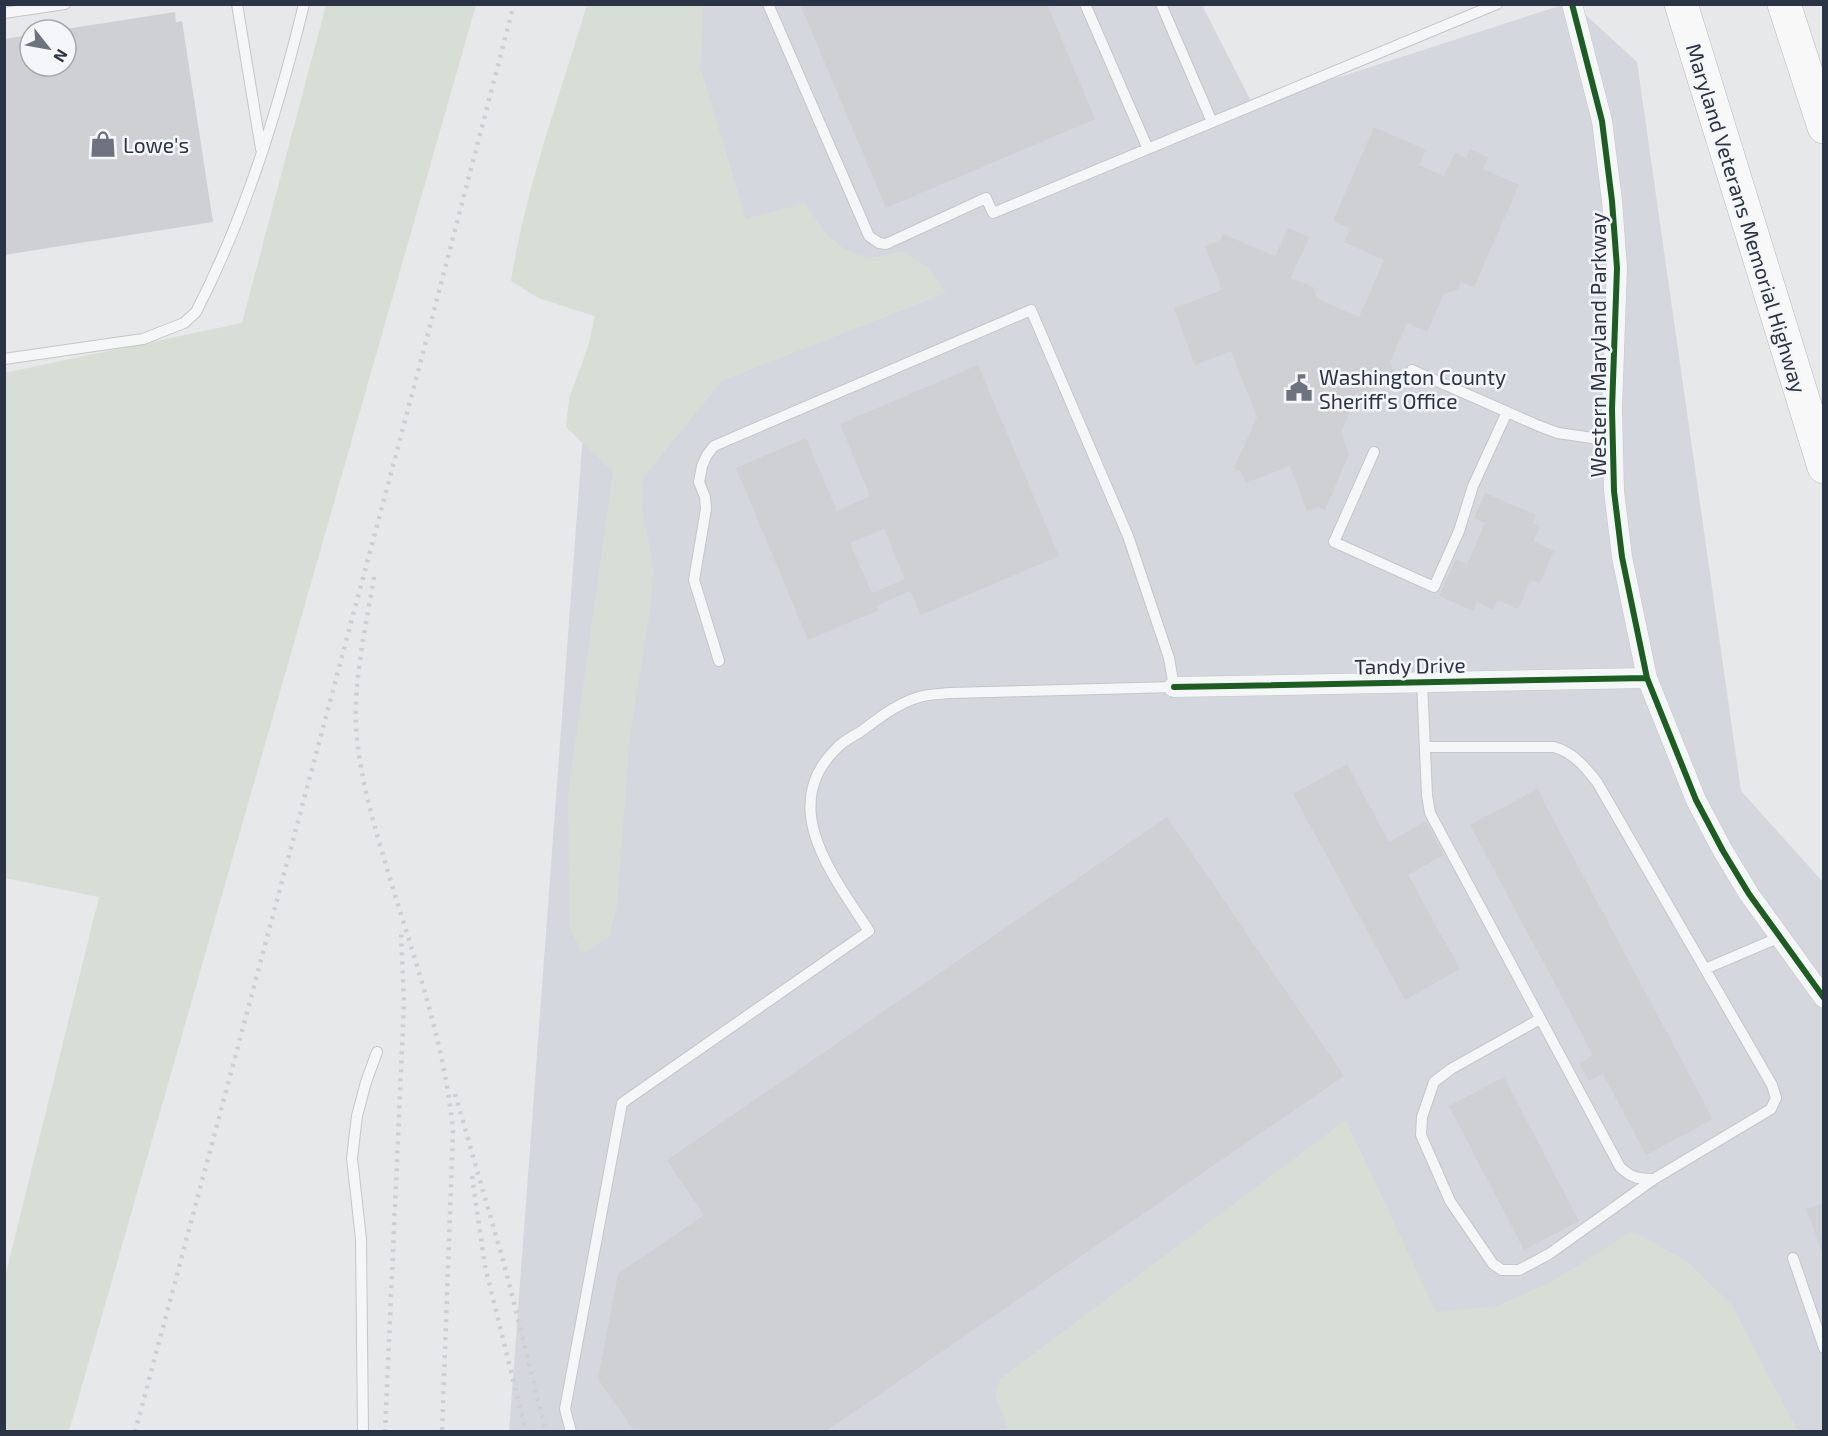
<svg xmlns="http://www.w3.org/2000/svg" width="1828" height="1436" font-family="'Exo 2',sans-serif">
	<style>
		.built { fill: #d4d7dd }
		.green { fill: #d6ded6 }
		.building { fill: #ced0d3; fill-rule: evenodd }
		.lines { fill: none; stroke-linecap: round; stroke-linejoin: round }
		.service-casing { stroke: #c4c6c8; stroke-width: 12 }
		.minor-casing { stroke: #c4c6c8; stroke-width: 21 }
		.motorway-casing { stroke: #b8bbbf; stroke-width: 34 }
		.service { stroke: #f5f6f7; stroke-width: 10 }
		.minor { stroke: #f5f6f7; stroke-width: 20 }
		.motorway { stroke: #f8f8f8; stroke-width: 33 }
		.rail { stroke: #cecfd2; stroke-width: 4.5; stroke-dasharray: 3 6; stroke-linecap: butt }
		.cycleway-casing { stroke: #f4f6f9; stroke-width: 10 }
		.cycleway { stroke: #1b5e20; stroke-width: 6 }
		.labels { text-anchor: middle; dominant-baseline: central; stroke-width: 5; stroke-linejoin: round; paint-order: stroke }
		.poi-label { font-size: 21px; fill: #2b3445; stroke: #f4f6f9; text-anchor: start }
		.street-label { font-size: 21px; fill: #2b3445; stroke: #f4f6f9 }
	</style>
	<rect width="100%" height="100%" fill="#e6e8ea"/>
	<!-- built -->
	<path class="built" d="M 640,5 L 1202,5 L 1253,105 L 1562,5 L 1575,5 L 1637,62 L 1741,791 L 1823,882 L 1823,1431 L 509,1432 L 583,433 Z"/>
	<!-- green -->
	<path class="green" d="M 326,5 L 476,5 L 69,1431 L 5,1431 L 5,1277 L 99,897 L 5,878 L 4,373 L 242,323 Z
		M 703,5 L 701,69 L 746,219 L 805,203 C 822,228 840,258 874,257 C 883,257 893,253 902,251 L 928,267 L 946,293 L 722,381 L 643,478 L 642,508 L 654,568 L 650,612 L 630,735 L 617,906 L 609,937 L 582,954 L 569,925 L 568,793 L 613,472 L 566,427 L 569,398 L 588,347 L 595,316 L 538,298 L 511,281 C 526,187 560,95 587,5 Z
		M 1346,1120 L 1436,1312 L 1497,1306 L 1555,1280 L 1632,1231 L 1688,1262 L 1731,1304 L 1798,1431 L 1009,1431 L 995,1397 L 1000,1379 Z"/>
	<!-- building -->
	<path class="building" d="M 800,4 L 1047,4 L 1095,119 L 886,208 Z
		M 175,12 L 176,22 L 182,21 L 213,222 L 4,255 L 4,39 L 30,35 L 30,66 L 66,66 L 66,29 Z
		M 1374,127 L 1426,150 L 1419,165 L 1444,176 L 1455,153 L 1466,158 L 1470,149 L 1488,157 L 1483,169 L 1519,185 L 1474,287 L 1461,282 L 1458,289 L 1444,294 L 1427,332 L 1407,323 L 1390,362 L 1397,379 L 1369,390 L 1365,400 L 1357,396 L 1341,432 L 1349,454 L 1325,510 L 1318,507 L 1307,511 L 1290,466 L 1246,483 L 1241,471 L 1234,468 L 1257,417 L 1231,351 L 1195,365 L 1174,308 L 1222,290 L 1205,246 L 1220,241 L 1223,234 L 1275,256 L 1288,228 L 1309,237 L 1291,278 L 1313,287 L 1318,299 L 1359,317 L 1384,260 L 1344,242 L 1350,228 L 1333,221 Z
		M 978,365 L 1059,556 L 921,615 L 910,591 L 876,606 L 879,610 L 808,640 L 736,468 L 806,438 L 837,511 L 870,496 L 840,424 ZM 884,529 L 905,579 L 872,593 L 850,543 Z
		M 1485,493 L 1536,515 L 1532,523 L 1540,527 L 1533,541 L 1554,551 L 1540,583 L 1531,580 L 1518,609 L 1498,600 L 1493,610 L 1477,602 L 1473,611 L 1439,596 L 1456,559 L 1467,564 L 1485,523 L 1474,518 Z
		M 1347,764 L 1389,842 L 1426,821 L 1444,855 L 1408,875 L 1460,969 L 1405,1000 L 1293,794 Z
		M 1537,789 L 1713,1119 L 1646,1155 L 1603,1074 L 1589,1081 L 1579,1063 L 1593,1055 L 1470,825 Z
		M 1167,817 L 1344,1076 L 826,1431 L 634,1431 L 598,1379 L 618,1274 L 704,1215 L 667,1160 Z
		M 1504,1077 L 1579,1221 L 1524,1250 L 1449,1106 Z
		M 1824,1203 L 1824,1252 L 1822,1252 L 1806,1209 Z"/>
	<g class="lines">
		<defs>
			<path id="service" d="M 237,4 L 261,149
				M 768,4 L 869,236 L 879,243 L 886,244 L 986,198 L 993,213 L 1497,4
				M 1085,4 L 1148,149
				M 1161,4 L 1212,122
				M 4,13 L 65,4
				M 4,359 L 143,339 L 184,323 L 196,312 C 246,215 278,110 304,4
				M 1412,370 L 1539,426 L 1558,433 L 1613,441
				M 1374,452 L 1334,542 L 1434,587 L 1459,531 L 1473,486 L 1507,412
				M 1422,681 L 1427,795 L 1430,813 L 1620,1167 C 1631,1178 1639,1179 1654,1179 L 1771,1109 L 1776,1098 L 1772,1085 L 1597,782 C 1584,766 1574,753 1554,747 L 1425,747
				M 1705,969 L 1780,937
				M 1540,1019 L 1451,1069 L 1434,1082 L 1422,1117 L 1421,1135 L 1450,1201 L 1493,1264 L 1502,1270 L 1519,1270 L 1549,1254 L 1654,1179
				M 1793,1258 L 1824,1348
				M 363,1432 L 361,1239 L 352,1158 L 357,1116 L 366,1082 L 377,1052
				M 571,1432 L 565,1409 L 622,1103 L 869,931 C 834,877 776,806 837,748 C 843,741 852,737 860,732 C 878,719 896,704 919,697 C 928,694 940,694 950,693 L 1174,687 L 1169,658 L 1128,536 L 1031,310 L 714,446 L 707,455 L 702,466 L 699,482 L 705,497 L 706,509 L 694,580 L 719,661"/>
			<path id="minor" d="M 1572,4 L 1602,121 L 1612,201 L 1617,268 L 1612,409 L 1614,491 L 1622,557 L 1647,678 L 1696,800 L 1723,851 L 1749,894 L 1824,998
				M 1174,687 L 1647,678"/>
			<path id="motorway" d="M 1681,4 L 1824,467
				M 1784,4 L 1824,127"/>
		</defs>
		<!-- service casing -->
		<use href="#service" class="service-casing"/>
		<!-- minor casing -->
		<use href="#minor" class="minor-casing"/>
		<!-- motorway casing -->
		<use href="#motorway" class="motorway-casing"/>
		<!-- service -->
		<use href="#service" class="service"/>
		<!-- minor -->
		<use href="#minor" class="minor"/>
		<!-- motorway -->
		<use href="#motorway" class="motorway"/>
		<!-- rail -->
		<path class="rail" d="M 374,577 C 366,626 354,677 356,726 C 359,776 374,825 388,872 C 414,959 445,1042 453,1132 L 442,1432
			M 455,1094 L 505,1267 L 546,1432
			M 472,1176 L 485,1266 L 526,1432
			M 135,1432 L 419,368 L 514,4
			M 385,1432 L 404,1003 L 401,933"/>
		<defs>
			<path id="cycleway" d="M 1572,4 L 1602,121 L 1612,201 L 1617,268 L 1612,409 L 1614,491 L 1622,557 L 1647,678 L 1696,800 L 1723,851 L 1749,894 L 1824,998
				M 1174,687 L 1647,678"/>
		</defs>
		<!-- cycleway casing -->
		<use href="#cycleway" class="cycleway-casing"/>
		<!-- cycleway -->
		<use href="#cycleway" class="cycleway"/>
	</g>
	<!-- icons -->
	<defs>
		<symbol id="shop-bare" viewBox="-9 -9 18 18"><path d="M-5-2.5h2.3a2.7 3.5 0 0 1 5.4 0H5L5.5 6h-11ZM-1.5-2.5h3a1.5 2.3 0 0 0-3 0Z" fill="#6c737f" stroke="#f4f6f9" stroke-width="2.5" paint-order="stroke"/></symbol>
		<symbol id="civic-bare" viewBox="-9 -9 18 18"><path d="M-.6-6.5H3V-4.5H.6V-3L4-1V1h2V6H-6V1h2V-1L-.6-3ZM-1.2 2.5V6h2.4V2.5Z" fill="#6c737f" stroke="#f4f6f9" stroke-width="2.5" paint-order="stroke"/></symbol>
	</defs>
	<g fill-rule="evenodd">
		<use href="#shop-bare" x="84" y="125" width="38" height="38"/>
		<use href="#civic-bare" x="1280" y="369" width="38" height="38"/>
	</g>
	<g class="labels">
		<!-- poi labels -->
		<g class="poi-label">
			<text x="123" y="144">Lowe's</text>
			<text x="1319" y="376">Washington County<tspan x="1319" dy="24">Sheriff's Office</tspan></text>
		</g>
		<!-- street labels -->
		<g class="street-label">
			<text transform="translate(1747 218) rotate(73)">Maryland Veterans Memorial Highway</text>
			<text transform="translate(1597 345) rotate(-90)">Western Maryland Parkway</text>
			<text transform="translate(1410 665) rotate(-1)">Tandy Drive</text>
		</g>
	</g>
	<!-- border -->
	<rect width="1828" height="1436" fill="none" stroke="#2b3445" stroke-width="12"/>
	<!-- north arrow -->
	<g transform="translate(48 48) rotate(121)"><circle r="28" fill="#f4f6f9" stroke="#a4a8b1" stroke-width="1.5"/>
	<path d="M0-4.5L10 22L0 15L-10 22Z" fill="#6c737f"/>
	<text y="-9" font-size="16" font-weight="bold" text-anchor="middle" fill="#2b3445">N</text>
	</g>
</svg>
